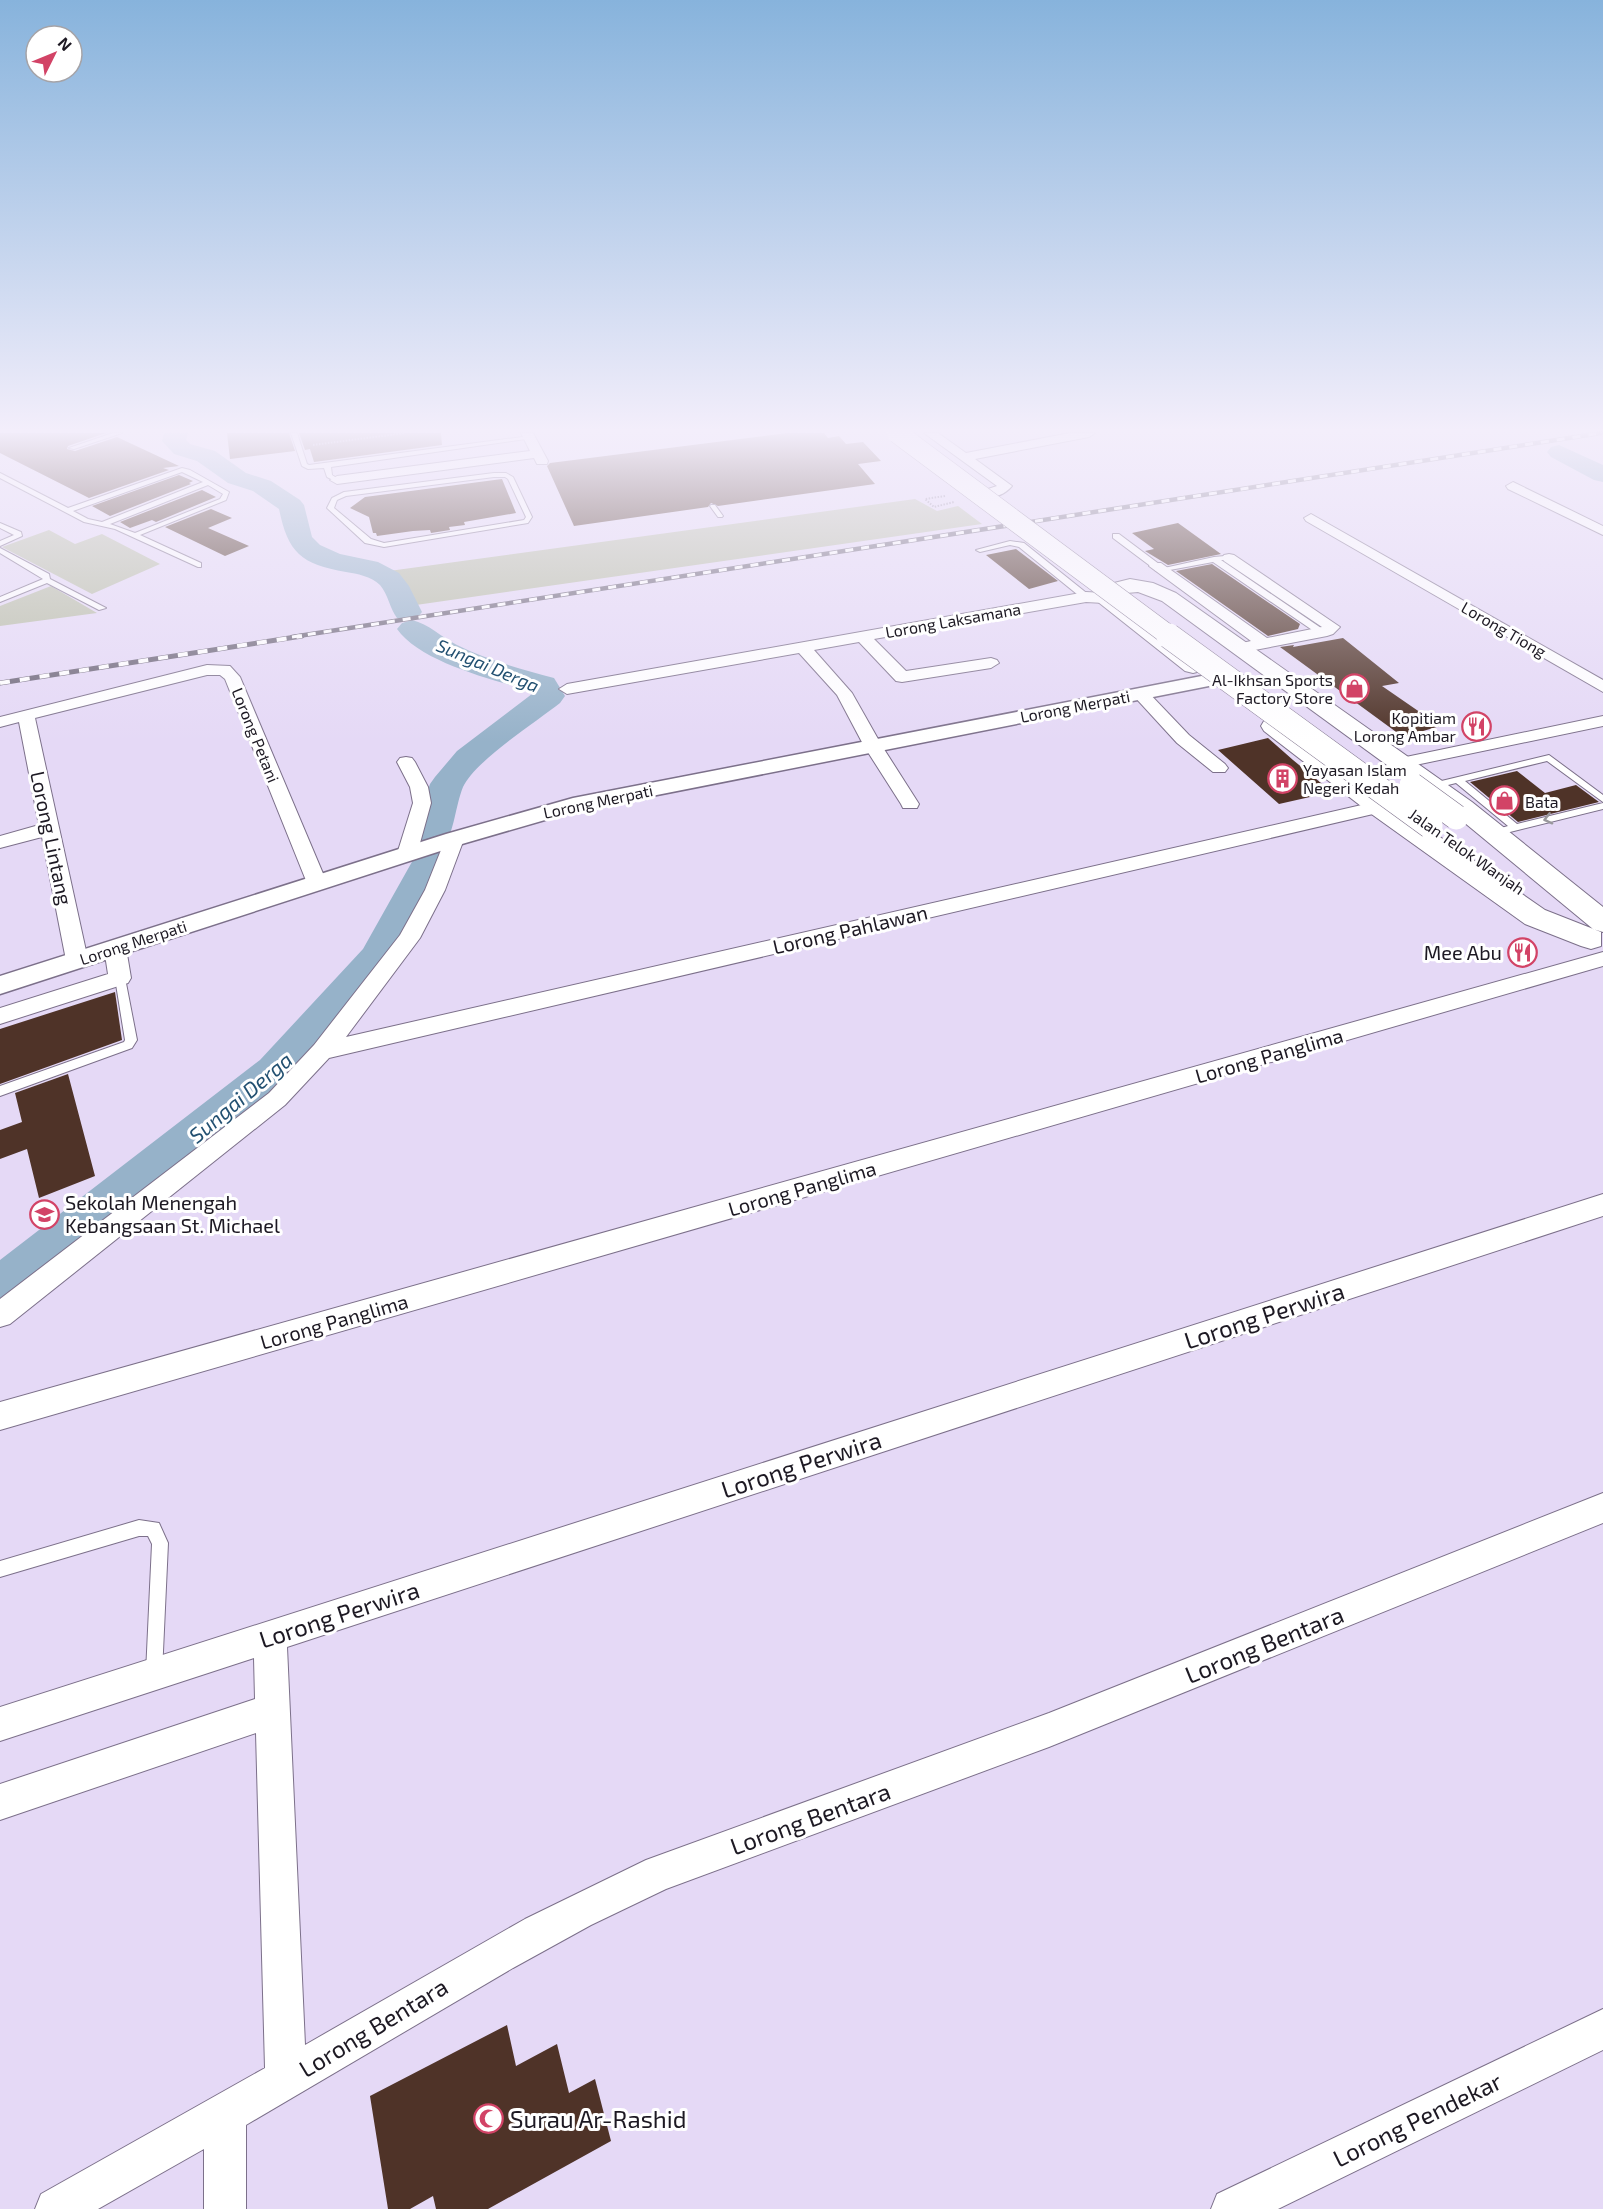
<svg xmlns="http://www.w3.org/2000/svg" width="1603" height="2209" font-family="'Exo 2',sans-serif">
	<style>
		.green { fill: #b8bca7 }
		.lines { fill: none; stroke-linecap: round; stroke-linejoin: round }
		.river { fill: #96b2c9; fill-rule: evenodd }
		.building { fill: #4f3328 }
		.service-casing { stroke: #7c708a; stroke-width: 2 }
		.minor-casing { stroke: #7c708a; stroke-width: 2 }
		.tertiary-casing { stroke: #7c708a; stroke-width: 3 }
		.secondary-casing { stroke: #7c708a; stroke-width: 2 }
		.path { stroke: #988fa5; stroke-width: 2; stroke-dasharray: 1.5 1.5; stroke-linecap: butt }
		.service { fill: #fff; fill-rule: evenodd }
		.minor { fill: #fff; fill-rule: evenodd }
		.tertiary { fill: #fff; fill-rule: evenodd }
		.secondary { fill: #fff; fill-rule: evenodd }
		.rail-far1-casing { stroke: #6f687a; stroke-width: 4.5 }
		.rail-casing { stroke: #6f687a; stroke-width: 5 }
		.rail-far1 { stroke: #fff; stroke-width: 3; stroke-dasharray: 8; stroke-linecap: butt }
		.rail { stroke: #fff; stroke-width: 4; stroke-dasharray: 10; stroke-linecap: butt }
		.secondary-bridge-far1-casing { stroke: #7c708a; stroke-width: 21; stroke-linecap: butt }
		.secondary-bridge-casing { stroke: #7c708a; stroke-width: 26; stroke-linecap: butt }
		.secondary-bridge-far1 { stroke: #fff; stroke-width: 20 }
		.secondary-bridge { stroke: #fff; stroke-width: 25 }
		.oneway { stroke: #99989c }
		.labels { text-anchor: middle; dominant-baseline: central; stroke-width: 6; stroke-linejoin: round; paint-order: stroke }
		.far-street-label { font-size: 16px; fill: #1d1923; stroke: #fff }
		.far-poi-label { font-size: 16px; fill: #1d1923; stroke: #fff; text-anchor: end }
		.far-water-label { font-size: 18px; font-style: italic; fill: #225071; stroke: #fff }
		.street-label { font-size: 20px; fill: #1d1923; stroke: #fff }
		.poi-label { font-size: 20px; fill: #1d1923; stroke: #fff; text-anchor: end }
		.water-label { font-size: 21px; font-style: italic; fill: #225071; stroke: #fff }
		.near-street-label { font-size: 24px; fill: #1d1923; stroke: #fff }
		.near-poi-label { font-size: 24px; fill: #1d1923; stroke: #fff; text-anchor: start }
	</style>
	<rect width="100%" height="100%" fill="#e5d9f6"/>
	<!-- green -->
	<path class="green" d="M 915,499 L 937,511 L 958,506 L 982,524 L 409,606 L 389,571 Z
		M 49,530 L 75,544 L 102,534 L 160,564 L 92,594 L 2,547 Z
		M 51,586 L 97,613 L 0,626 L 0,606 Z"/>
	<g class="lines">
		<!-- river -->
		<path class="river" d="M 164,433 L 188,433 L 186,440 L 190,444 L 215,451 L 246,473 L 271,481 L 300,500 L 304,505 L 312,537 L 320,545 L 340,554 L 378,562 L 399,573 L 409,586 L 422,612 L 417,618 L 407,621 L 397,618 C 390,609 388,594 380,585 C 371,576 357,574 346,572 C 301,564 288,553 279,509 L 253,491 L 228,483 L 197,461 L 174,454 L 162,441 Z
			M 1559,445 L 1603,465 L 1603,482 L 1594,480 L 1551,457 L 1547,452 L 1551,447 Z
			M 412,620 C 429,624 441,637 457,645 C 487,660 521,669 554,678 L 565,696 L 560,703 C 536,722 475,761 463,787 C 455,807 455,830 443,848 L 437,850 L 445,852 L 451,860 L 398,958 L 392,968 L 292,1084 L 18,1305 L 0,1311 L 0,1260 L 260,1060 L 363,949 L 413,860 L 419,852 L 425,850 L 417,848 L 412,840 L 430,784 L 435,777 L 457,751 L 532,694 L 531,691 C 493,680 420,662 397,629 L 402,623 Z"/>
	</g>
	<!-- building -->
	<path class="building" d="M 0,433 L 106,433 L 68,446 L 67,449 L 75,451 L 117,437 L 179,466 L 163,468 L 169,470 L 89,498 L 0,453 Z
		M 227,433 L 289,433 L 295,451 L 230,459 Z
		M 299,433 L 441,433 L 442,445 L 314,462 L 310,449 L 305,450 Z
		M 787,433 L 824,433 L 828,438 L 839,436 L 846,444 L 863,442 L 881,461 L 858,464 L 875,484 L 718,506 L 711,503 L 708,507 L 574,526 L 547,466 L 550,463 Z
		M 179,475 L 193,481 L 189,483 L 191,484 L 110,516 L 92,506 Z
		M 502,479 L 516,513 L 464,522 L 465,525 L 449,527 L 450,530 L 431,533 L 430,530 L 413,531 L 377,536 L 376,533 L 373,533 L 369,517 L 350,508 L 365,497 Z
		M 202,490 L 216,497 L 156,522 L 152,520 L 130,528 L 120,522 Z
		M 211,509 L 232,518 L 208,528 L 249,546 L 225,556 L 165,527 Z
		M 1178,523 L 1221,554 L 1168,565 L 1145,551 L 1154,549 L 1132,533 Z
		M 1016,549 L 1041,568 L 1058,581 L 1029,589 L 986,555 Z
		M 1212,564 L 1300,624 L 1298,629 L 1268,636 L 1176,571 Z
		M 1343,638 L 1399,683 L 1382,686 L 1440,726 L 1403,737 L 1280,647 L 1294,645 L 1293,647 Z
		M 1268,738 L 1293,760 L 1332,792 L 1279,804 L 1218,750 Z
		M 1517,771 L 1545,793 L 1576,785 L 1599,802 L 1518,822 L 1470,782 Z
		M 115,992 L 122,1040 L 0,1084 L 0,1029 Z
		M 68,1074 L 95,1176 L 39,1198 L 27,1149 L 0,1159 L 0,1130 L 22,1122 L 15,1093 Z
		M 507,2025 L 516,2066 L 557,2044 L 569,2093 L 595,2079 L 611,2141 L 488,2209 L 436,2209 L 433,2196 L 410,2209 L 388,2209 L 370,2096 Z"/>
	<g class="lines">
		<defs>
			<path id="service" d="M 113,433 L 122,433 L 74,449 L 69,448 Z
				M 291,433 L 297,433 L 307,464 L 309,465 L 530,436 L 533,438 L 331,467 L 332,475 L 340,480 L 337,482 L 327,477 L 324,468 L 308,469 L 302,466 Z
				M 182,468 L 190,470 L 229,492 L 226,500 L 140,535 L 201,563 L 201,567 L 198,567 L 115,529 L 84,522 L 0,478 L 0,473 L 2,474 L 68,508 ZM 182,472 L 203,482 L 102,522 L 88,519 L 73,511 ZM 208,485 L 223,494 L 220,499 L 135,533 L 110,524 Z
				M 494,473 L 506,473 L 513,477 L 532,517 L 528,523 L 384,547 L 365,543 L 327,508 L 332,498 L 344,492 ZM 494,477 L 505,477 L 508,479 L 526,517 L 524,520 L 384,543 L 371,539 L 334,508 L 337,500 L 346,496 Z
				M 711,505 L 715,505 L 723,516 L 722,517 L 718,517 L 710,506 Z
				M 0,523 L 21,532 L 22,536 L 0,546 L 0,541 L 14,535 L 0,528 Z
				M 1113,534 L 1119,534 L 1159,564 L 1159,568 L 1153,568 L 1113,538 Z
				M 1010,541 L 1024,543 L 1089,595 L 1089,599 L 1083,599 L 1019,547 L 1010,545 L 980,552 L 976,550 Z
				M 0,548 L 49,574 L 50,579 L 106,608 L 99,610 L 47,583 L 0,602 L 0,597 L 43,579 L 0,553 Z
				M 1225,556 L 1225,560 L 1221,560 L 1324,630 L 1324,634 L 1318,634 L 1213,562 L 1159,572 L 1155,570 L 1214,557 Z
				M 1549,755 L 1603,795 L 1603,802 L 1547,761 L 1465,781 L 1517,824 L 1603,803 L 1603,809 L 1494,836 L 1489,833 L 1491,831 L 1508,826 L 1456,783 L 1432,789 L 1427,786 L 1429,784 Z
				M 120,974 L 125,978 L 137,1040 L 132,1048 L 0,1096 L 0,1086 L 124,1042 L 125,1040 L 115,978 Z
				M 139,1520 L 159,1523 L 168,1543 L 162,1673 L 160,1679 L 154,1681 L 148,1679 L 146,1673 L 152,1544 L 148,1536 L 139,1536 L 0,1577 L 0,1561 Z"/>
			<path id="minor" d="M 521,433 L 533,433 L 548,461 L 547,464 L 537,464 L 534,458 L 337,484 L 330,480 L 337,476 L 530,451 Z
				M 924,433 L 938,433 L 966,453 L 1070,433 L 1095,433 L 1089,437 L 975,459 L 1012,486 C 999,502 970,502 956,487 L 963,483 L 985,490 L 997,486 Z
				M 1513,482 L 1603,526 L 1603,535 L 1508,489 L 1506,486 Z
				M 1311,514 L 1603,680 L 1603,692 L 1306,521 L 1304,518 Z
				M 1229,554 L 1234,555 L 1340,627 L 1333,634 L 1327,636 L 1239,653 L 1233,651 L 1231,648 L 1233,645 L 1251,641 L 1149,566 L 1151,563 L 1161,563 L 1267,638 L 1322,627 L 1224,561 L 1222,558 L 1224,555 Z
				M 1086,592 L 1104,593 L 1112,598 L 1104,603 L 1086,602 L 874,639 L 906,671 L 991,658 L 997,660 L 999,663 L 991,668 L 902,682 L 896,681 L 859,642 L 814,650 L 852,693 L 882,746 L 919,804 L 917,808 L 903,808 L 901,804 L 864,746 L 837,695 L 799,653 L 567,694 L 559,689 L 567,684 Z
				M 207,665 L 230,666 L 240,677 L 327,883 L 324,888 L 317,890 L 310,888 L 307,883 L 225,679 L 220,675 L 207,675 L 35,718 L 88,960 L 85,965 L 77,967 L 69,965 L 66,960 L 42,837 L 0,848 L 0,836 L 39,825 L 19,722 L 0,727 L 0,717 Z
				M 1140,689 L 1146,690 L 1189,735 L 1225,764 L 1228,768 L 1225,772 L 1213,772 L 1177,743 L 1132,694 L 1134,690 Z
				M 1603,716 L 1603,726 L 1401,768 L 1395,767 L 1392,763 L 1395,759 L 1401,758 Z
				M 406,757 L 412,758 L 415,762 L 428,787 L 431,803 L 417,854 L 414,858 L 407,860 L 400,858 L 397,854 L 413,803 L 410,787 L 397,762 L 400,758 Z
				M 1379,801 L 1386,803 L 1388,807 L 1386,811 L 329,1058 L 285,1105 L 10,1324 L 0,1327 L 0,1299 L 269,1093 L 314,1045 L 400,935 L 425,890 L 447,835 L 461,835 L 464,839 L 445,890 L 420,938 L 346,1037 Z
				M 115,941 L 123,943 L 126,948 L 131,978 L 128,983 L 0,1024 L 0,1008 L 108,974 L 104,948 L 107,943 Z
				M 1603,952 L 1603,966 L 0,1430 L 0,1402 Z
				M 1603,1194 L 1603,1216 L 287,1647 L 305,2045 L 525,1919 L 646,1860 L 1049,1713 L 1603,1493 L 1603,1523 L 1049,1747 L 666,1889 L 591,1925 L 513,1968 L 246,2125 L 246,2209 L 204,2209 L 204,2149 L 98,2209 L 35,2209 L 41,2194 L 265,2068 L 256,1733 L 0,1820 L 0,1784 L 255,1699 L 254,1658 L 0,1741 L 0,1707 Z
				M 1603,2009 L 1603,2050 L 1278,2209 L 1211,2209 L 1217,2194 Z"/>
			<path id="tertiary" d="M 1212,674 L 1219,676 L 1222,680 L 1219,684 L 576,811 L 462,844 L 0,994 L 0,976 L 446,834 L 573,798 Z"/>
			<path id="secondary" d="M 1130,579 L 1153,583 L 1176,593 L 1472,802 L 1603,907 L 1603,932 L 1593,929 L 1454,814 L 1162,601 L 1138,592 L 1115,594 L 1201,661 L 1204,666 L 1201,671 L 1193,673 L 1185,671 L 1093,598 L 1098,587 Z
				M 1273,719 L 1282,721 L 1388,801 L 1545,910 L 1601,932 L 1601,946 L 1591,949 L 1581,946 L 1525,924 L 1370,813 L 1264,731 L 1261,726 L 1264,721 Z"/>
		</defs>
		<!-- service casing -->
		<use href="#service" class="service-casing"/>
		<!-- minor casing -->
		<use href="#minor" class="minor-casing"/>
		<!-- tertiary casing -->
		<use href="#tertiary" class="tertiary-casing"/>
		<!-- secondary casing -->
		<use href="#secondary" class="secondary-casing"/>
		<!-- path -->
		<path class="path" d="M 313,445 L 405,433
			M 945,496 L 925,499 L 934,507 L 954,502"/>
		<!-- service -->
		<use href="#service" class="service"/>
		<!-- minor -->
		<use href="#minor" class="minor"/>
		<!-- tertiary -->
		<use href="#tertiary" class="tertiary"/>
		<!-- secondary -->
		<use href="#secondary" class="secondary"/>
		<defs>
			<path id="rail-far1" d="M 292,637 L 1601,433"/>
			<path id="rail" d="M 0,683 L 302,636"/>
		</defs>
		<!-- rail-far1 casing -->
		<use href="#rail-far1" class="rail-far1-casing"/>
		<!-- rail casing -->
		<use href="#rail" class="rail-casing"/>
		<!-- rail-far1 -->
		<use href="#rail-far1" class="rail-far1"/>
		<!-- rail -->
		<use href="#rail" class="rail"/>
		<defs>
			<path id="secondary-bridge-far1" d="M 897,433 L 1171,637"/>
			<path id="secondary-bridge" d="M 1169,636 L 1430,826
				M 1412,785 L 1456,817"/>
		</defs>
		<!-- secondary-bridge-far1 casing -->
		<use href="#secondary-bridge-far1" class="secondary-bridge-far1-casing"/>
		<!-- secondary-bridge casing -->
		<use href="#secondary-bridge" class="secondary-bridge-casing"/>
		<!-- secondary-bridge-far1 -->
		<use href="#secondary-bridge-far1" class="secondary-bridge-far1"/>
		<!-- secondary-bridge -->
		<use href="#secondary-bridge" class="secondary-bridge"/>
	</g>
	<!-- one-way arrows -->
	<defs><path id="oneway-chevron" d="M-2-3.5L2.5 0L-2 3.5" fill="none" stroke-width="1.6" stroke-linecap="round" stroke-linejoin="round" transform="scale(1.5)"/></defs>
	<use class="oneway" href="#oneway-chevron" transform="translate(1548 819) rotate(166)"/>
	<!-- sky -->
	<linearGradient id="sky" x2="0" y2="1"><stop stop-color="#87b3dc"/><stop offset="0.58" stop-color="#f3eefb"/><stop offset="1" stop-color="#f3eefb" stop-opacity="0"/></linearGradient>
	<rect width="1603" height="742" fill="url(#sky)"/>
	<!-- icons -->
	<defs>
		<symbol id="shop-ring" viewBox="-11 -11 22 22"><circle r="9.5" fill="#fff" stroke="#d24366" stroke-width="1.5"/><path d="M-5-2.5h2.3a2.7 3.5 0 0 1 5.4 0H5L5.5 6h-11ZM-1.5-2.5h3a1.5 2.3 0 0 0-3 0Z" fill="#d24366"/></symbol>
		<symbol id="restaurant-ring" viewBox="-11 -11 22 22"><circle r="9.5" fill="#fff" stroke="#d24366" stroke-width="1.5"/><path d="M-5-6h1v4h1v-4h1v4h1v-4h1v5L-1.5 .5V6h-2V.5L-5-1ZM5-6V6H3V1.5H1.5Q1.5-4 5-6Z" fill="#d24366"/></symbol>
		<symbol id="building-ring" viewBox="-11 -11 22 22"><circle r="9.5" fill="#fff" stroke="#d24366" stroke-width="1.5"/><path d="M-4-6H4V6H1V3H-1V6H-4ZM-2.5-4.3h1.7v1.8h-1.7ZM.8-4.3h1.7v1.8H.8ZM-2.5-1h1.7V.8h-1.7ZM.8-1h1.7V.8H.8Z" fill="#d24366"/></symbol>
		<symbol id="school-ring" viewBox="-11 -11 22 22"><circle r="9.5" fill="#fff" stroke="#d24366" stroke-width="1.5"/><path d="M0-5L7-2L0 1L-7-2ZM-4 1L0 2.5L4 1V4Q0 6-4 4Z" fill="#d24366"/></symbol>
		<symbol id="mosque-ring" viewBox="-11 -11 22 22"><circle r="9.5" fill="#fff" stroke="#d24366" stroke-width="1.5"/><path d="M3.5-4.9A6 6 0 1 0 3.5 4.9A5 5 0 1 1 3.5-4.9Z" fill="#d24366"/></symbol>
	</defs>
	<g fill-rule="evenodd">
		<use href="#shop-ring" x="1338" y="672" width="33" height="33"/>
		<use href="#restaurant-ring" x="1460" y="710" width="33" height="33"/>
		<use href="#building-ring" x="1266" y="762" width="33" height="33"/>
		<use href="#shop-ring" x="1488" y="784" width="33" height="33"/>
		<use href="#restaurant-ring" x="1506" y="936" width="33" height="33"/>
		<use href="#school-ring" x="28" y="1198" width="33" height="33"/>
		<use href="#mosque-ring" x="472" y="2102" width="33" height="33"/>
	</g>
	<g class="labels">
		<!-- far-street labels -->
		<g class="far-street-label">
			<text transform="translate(953 620) rotate(-10)">Lorong Laksamana</text>
			<text transform="translate(1504 629) rotate(30)">Lorong Tiong</text>
			<text transform="translate(1075 706) rotate(-11)">Lorong Merpati</text>
			<text transform="translate(256 735) rotate(68)">Lorong Petani</text>
			<text transform="translate(598 801) rotate(-12)">Lorong Merpati</text>
			<text transform="translate(1467 851) rotate(35)">Jalan Telok Wanjah</text>
			<text transform="translate(133 942) rotate(-18)">Lorong Merpati</text>
		</g>
		<!-- far-poi labels -->
		<g class="far-poi-label">
			<text x="1333" y="679">Al-Ikhsan Sports<tspan x="1333" dy="18">Factory Store</tspan></text>
			<text x="1456" y="717">Kopitiam<tspan x="1456" dy="18">Lorong Ambar</tspan></text>
			<text x="1303" y="769" text-anchor="start">Yayasan Islam<tspan x="1303" dy="18">Negeri Kedah</tspan></text>
			<text x="1525" y="801" text-anchor="start">Bata</text>
		</g>
		<!-- far-water labels -->
		<g class="far-water-label">
			<text transform="translate(488 665) rotate(23)">Sungai Derga</text>
		</g>
		<!-- street labels -->
		<g class="street-label">
			<text transform="translate(52 838) rotate(78)">Lorong Lintang</text>
			<text transform="translate(850 929) rotate(-13)">Lorong Pahlawan</text>
			<text transform="translate(1269 1055) rotate(-16)">Lorong Panglima</text>
			<text transform="translate(802 1188) rotate(-16)">Lorong Panglima</text>
			<text transform="translate(334 1321) rotate(-16)">Lorong Panglima</text>
		</g>
		<!-- poi labels -->
		<g class="poi-label">
			<text x="1502" y="952">Mee Abu</text>
			<text x="65" y="1202" text-anchor="start">Sekolah Menengah<tspan x="65" dy="23">Kebangsaan St. Michael</tspan></text>
		</g>
		<!-- water labels -->
		<g class="water-label">
			<text transform="translate(240 1097) rotate(-40)">Sungai Derga</text>
		</g>
		<!-- near-street labels -->
		<g class="near-street-label">
			<text transform="translate(1264 1315) rotate(-18)">Lorong Perwira</text>
			<text transform="translate(801 1464) rotate(-18)">Lorong Perwira</text>
			<text transform="translate(339 1614) rotate(-18)">Lorong Perwira</text>
			<text transform="translate(1264 1644) rotate(-22)">Lorong Bentara</text>
			<text transform="translate(810 1818) rotate(-20)">Lorong Bentara</text>
			<text transform="translate(373 2027) rotate(-31)">Lorong Bentara</text>
			<text transform="translate(1417 2119) rotate(-26)">Lorong Pendekar</text>
		</g>
		<!-- near-poi labels -->
		<g class="near-poi-label">
			<text x="510" y="2118">Surau Ar-Rashid</text>
		</g>
	</g>
	<!-- north arrow -->
	<g transform="translate(54 54) rotate(47)"><circle r="28" fill="#ffffff" stroke="#a5a3a7" stroke-width="1.5"/>
	<path d="M0-4.5L10 22L0 15L-10 22Z" fill="#d24366"/>
	<text y="-9" font-size="16" font-weight="bold" text-anchor="middle" fill="#1d1923">N</text>
	</g>
</svg>
